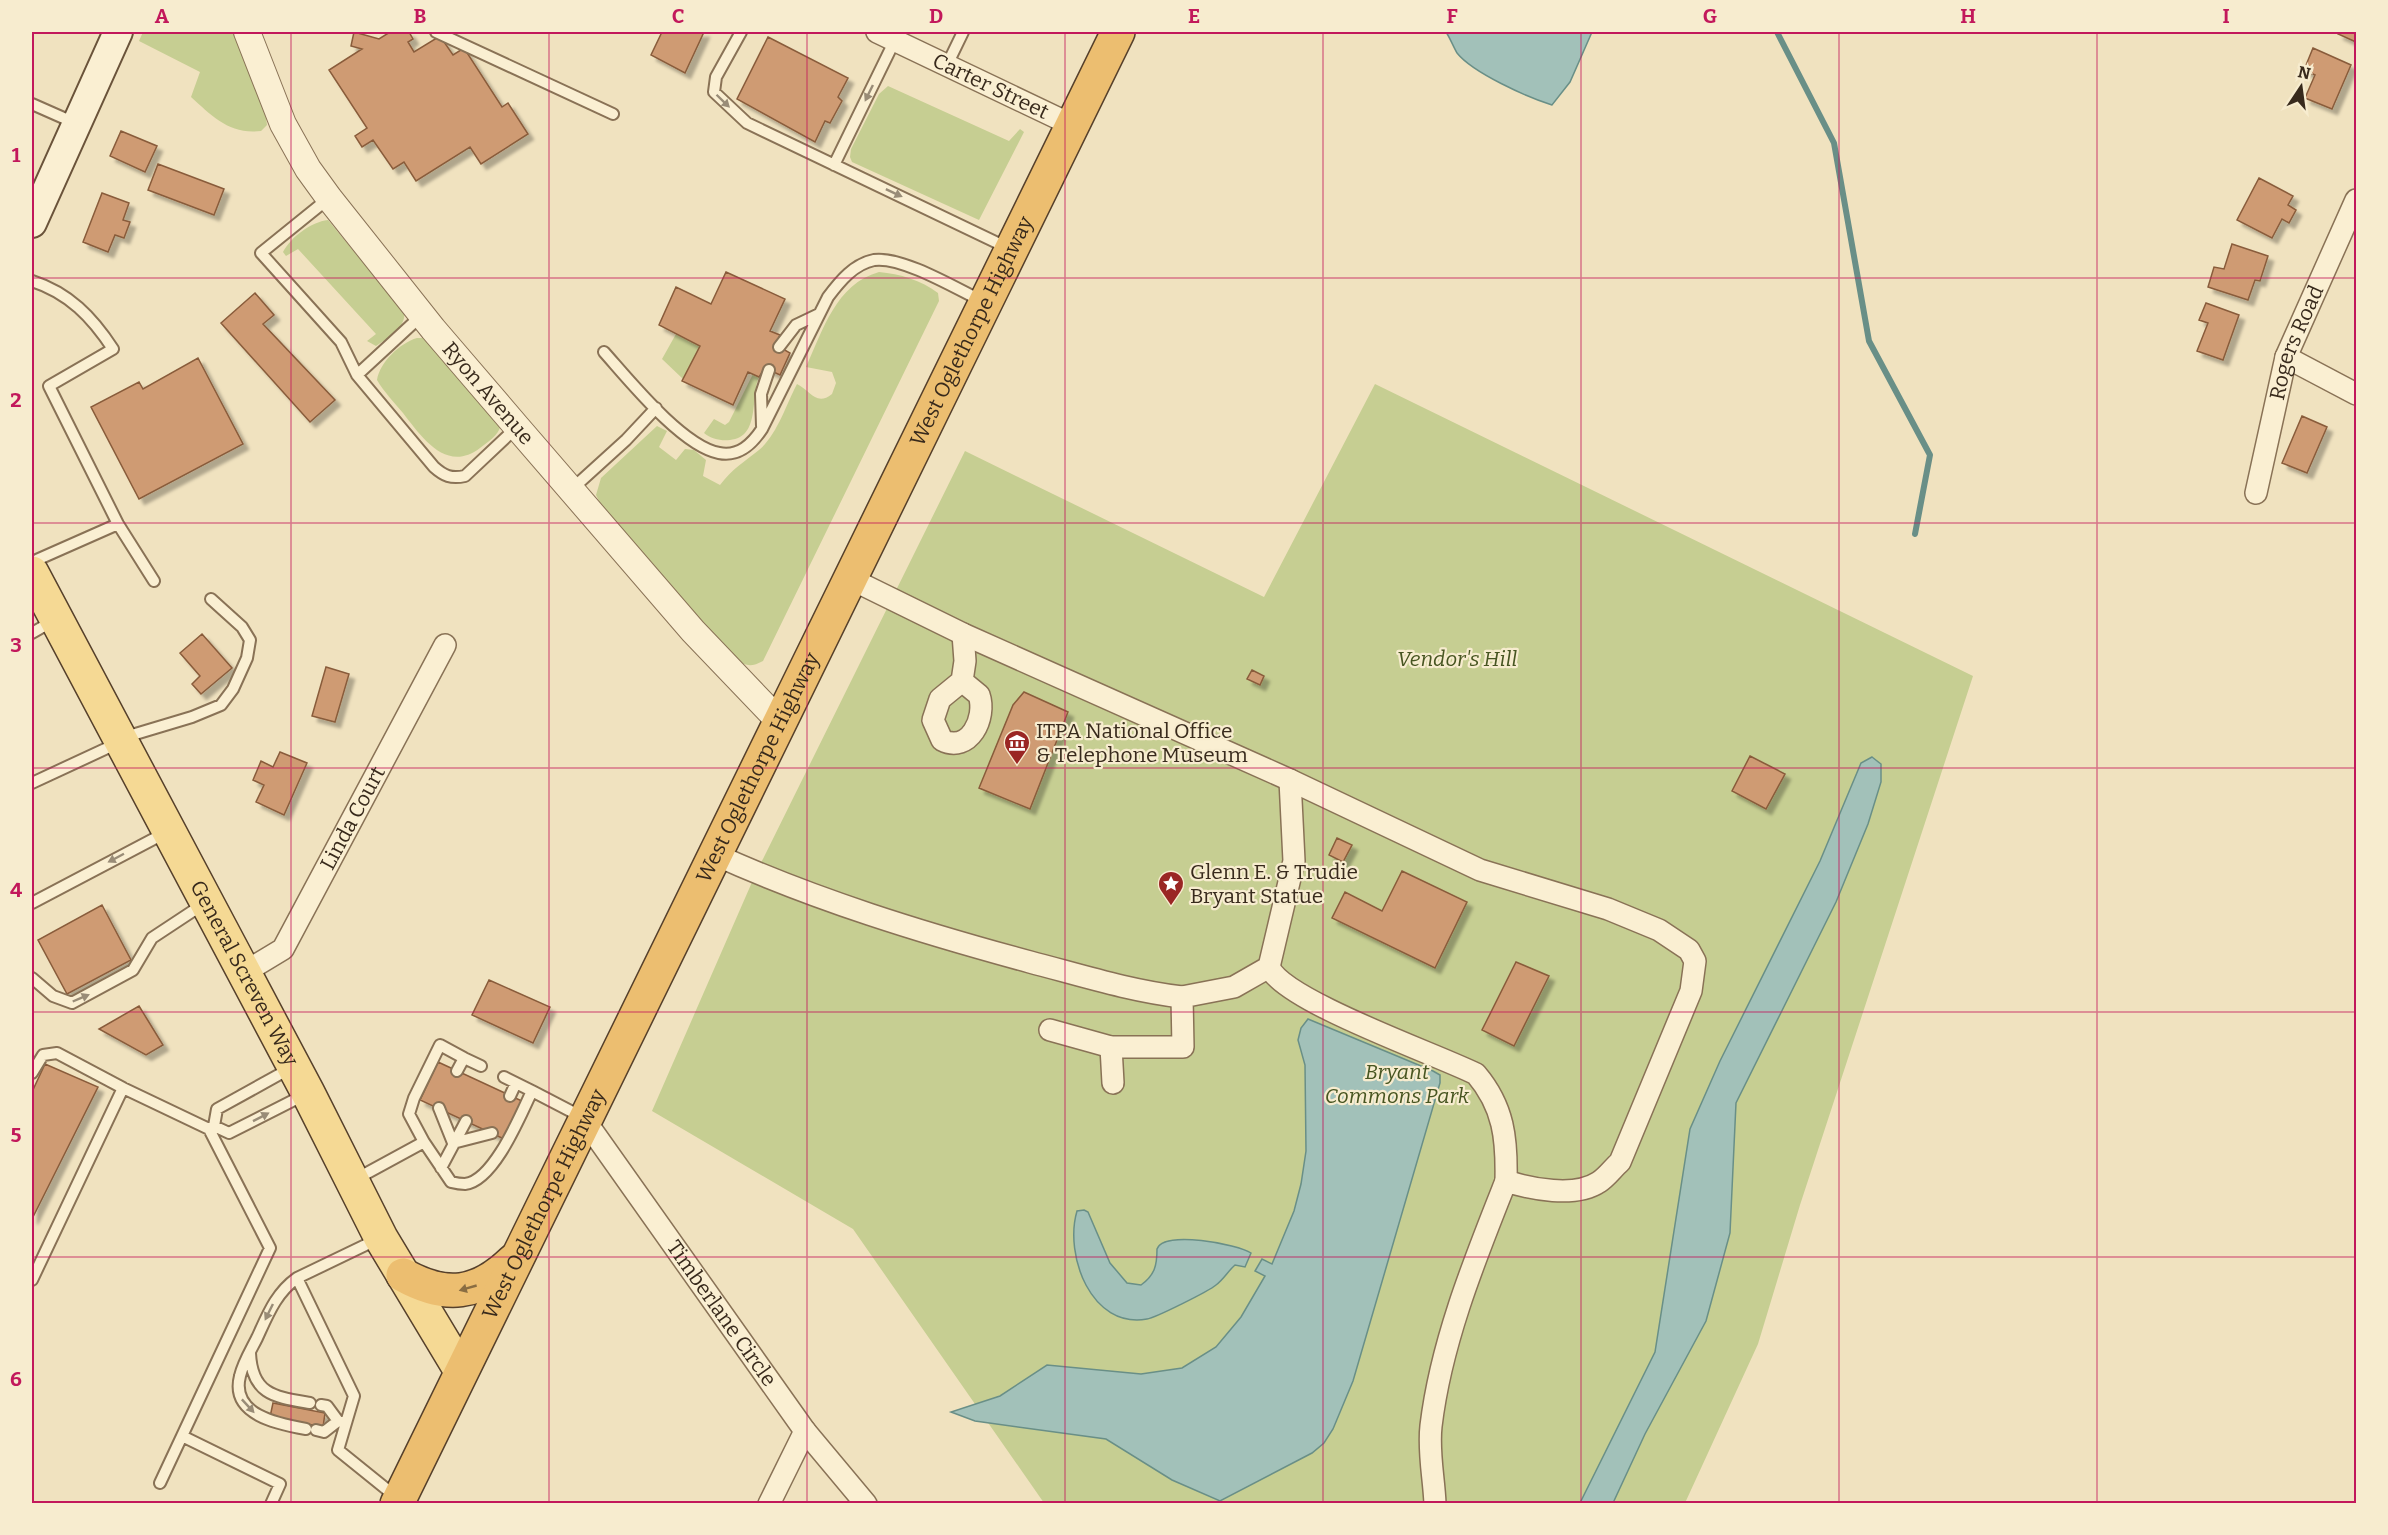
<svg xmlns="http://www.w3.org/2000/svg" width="2388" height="1535" font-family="Bitter,serif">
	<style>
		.green { fill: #c6ce92 }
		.water { fill: #a2c1b9; stroke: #698f87; stroke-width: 1.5 }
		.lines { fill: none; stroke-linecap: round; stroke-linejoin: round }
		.stream { stroke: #698f87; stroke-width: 6 }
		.building { fill: #cf9b73; stroke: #895c3b; stroke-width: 1.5; filter: url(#shadow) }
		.service-casing { stroke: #897256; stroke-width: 14 }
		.minor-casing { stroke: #897256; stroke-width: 24 }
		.tertiary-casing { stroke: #897256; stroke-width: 28 }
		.secondary-casing { stroke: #6a533a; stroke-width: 32 }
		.primary-casing { stroke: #56402b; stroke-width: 36 }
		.trunk-casing { stroke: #56402b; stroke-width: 36 }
		.service { stroke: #faefd2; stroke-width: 10 }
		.minor { stroke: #faefd2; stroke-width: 21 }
		.tertiary { stroke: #faefd2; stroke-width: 26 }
		.secondary { stroke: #faefd2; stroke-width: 28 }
		.primary { stroke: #f5d994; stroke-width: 33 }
		.trunk { stroke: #ecbe70; stroke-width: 33 }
		.oneway { fill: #998c77 }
		.oneway2 { fill: #896d42 }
		.grid { fill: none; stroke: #c2185b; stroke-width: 1.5; stroke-opacity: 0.55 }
		.labels { text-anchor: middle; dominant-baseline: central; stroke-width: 4.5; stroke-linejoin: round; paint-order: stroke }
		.street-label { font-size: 21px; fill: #382a1c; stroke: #f7eccf }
		.park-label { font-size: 21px; font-style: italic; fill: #475521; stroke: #f7eccf }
		.poi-label { font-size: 21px; fill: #382a1c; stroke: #f7eccf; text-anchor: start }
		.neatline { fill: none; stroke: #c2185b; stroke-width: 2 }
		.grid-label { font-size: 20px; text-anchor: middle; font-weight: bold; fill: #c2185b }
	</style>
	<defs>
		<filter id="shadow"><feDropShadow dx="5.5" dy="5.5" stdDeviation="1.5" flood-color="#0004"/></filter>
	</defs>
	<rect width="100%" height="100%" fill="#f0e2bf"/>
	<!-- green -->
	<path class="green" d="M 143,32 L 238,32 L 265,110 L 267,125 L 261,131 C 230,135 212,116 191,97 L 200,72 L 139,41 Z
		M 888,86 L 1009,141 L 1020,129 L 1024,132 L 979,220 L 852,162 L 850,157 L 851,149 L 879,94 Z
		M 328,220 L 404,312 C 407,327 387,339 376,346 L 367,341 L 376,334 L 298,249 L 286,256 L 283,252 C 291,237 311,222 328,220 Z
		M 879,272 C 900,274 921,280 938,293 L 939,301 L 763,661 C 752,667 747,666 736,661 L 601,505 L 596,495 L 601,478 L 657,426 L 667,431 L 659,447 L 676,460 L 685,449 L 694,450 L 706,460 L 703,476 L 720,485 C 732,469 744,462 759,450 C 777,435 786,405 797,384 C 810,390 816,407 832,394 L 836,383 L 832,372 L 806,367 C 823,330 836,284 879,272 Z
		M 676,334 L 700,346 L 683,379 L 662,359 Z
		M 417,338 L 428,338 L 501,425 C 498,436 489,441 480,448 C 446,474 421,436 403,413 C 394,402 384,392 377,380 C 380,362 400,343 417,338 Z
		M 753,374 L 759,377 C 750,396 761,437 730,440 C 721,441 711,439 704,433 L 714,419 L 725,425 L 729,422 Z
		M 1375,384 L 1973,676 L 1800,1205 L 1758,1344 L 1685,1503 L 1044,1503 L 853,1229 L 652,1111 L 756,873 L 965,451 L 1264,597 Z"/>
	<!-- water -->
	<path class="water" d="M 1446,32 L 1592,32 L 1570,82 L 1552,105 C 1527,97 1473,73 1457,53 C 1453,46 1450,38 1446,32 Z
		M 1872,757 L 1881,764 L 1881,782 L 1868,824 L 1836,902 L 1736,1103 L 1730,1233 L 1706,1321 L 1645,1434 L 1613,1503 L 1580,1503 L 1655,1352 L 1690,1129 L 1720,1061 L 1820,861 L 1861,763 Z
		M 1308,1019 L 1433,1071 L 1440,1075 L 1440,1083 L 1353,1381 L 1333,1429 L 1324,1443 L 1312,1453 L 1220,1501 L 1172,1480 L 1106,1439 L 975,1421 L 951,1412 L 1000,1396 L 1047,1365 L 1141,1374 L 1182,1368 L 1216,1347 L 1241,1317 L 1265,1276 L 1255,1271 L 1262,1259 L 1272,1264 L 1294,1211 L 1301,1184 L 1306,1151 L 1305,1065 L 1298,1040 L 1301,1028 Z
		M 1084,1210 L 1088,1212 L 1110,1263 L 1127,1283 L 1141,1285 C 1155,1275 1157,1265 1157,1249 C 1163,1230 1238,1244 1251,1253 L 1245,1267 L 1235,1265 C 1228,1271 1224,1279 1216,1285 C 1209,1291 1155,1318 1147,1319 C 1091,1329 1064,1255 1077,1211 Z"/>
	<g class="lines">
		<!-- stream -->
		<path class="stream" d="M 1777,32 L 1834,143 L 1869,341 L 1930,455 L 1915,534"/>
	</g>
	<!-- building -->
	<path class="building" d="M 354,32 L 379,39 L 390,32 L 409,32 L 413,39 L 408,42 L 414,52 L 440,36 L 453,55 L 464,48 L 502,107 L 508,103 L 528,134 L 481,164 L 470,147 L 416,181 L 404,162 L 393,169 L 373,140 L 362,147 L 355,136 L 367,128 L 329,70 L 362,49 L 351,46 Z
		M 662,32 L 704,32 L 685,73 L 651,55 Z
		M 2339,32 L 2356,32 L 2356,42 L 2338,34 Z
		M 768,37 L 848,78 L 838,97 L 842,101 L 830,123 L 825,121 L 815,142 L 737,99 Z
		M 2313,48 L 2351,65 L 2332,109 L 2305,98 L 2315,75 L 2304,70 Z
		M 121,131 L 157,146 L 145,172 L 110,156 Z
		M 158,164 L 224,189 L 214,215 L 148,190 Z
		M 2259,178 L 2293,196 L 2288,205 L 2296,210 L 2289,223 L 2282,219 L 2272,238 L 2237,220 Z
		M 102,193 L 129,203 L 123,220 L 130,222 L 124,238 L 115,235 L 108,252 L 83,242 Z
		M 2232,244 L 2268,256 L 2260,281 L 2255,280 L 2248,300 L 2208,287 L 2214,267 L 2224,269 Z
		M 726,272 L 785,299 L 770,331 L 780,335 L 776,345 L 790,353 L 780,375 L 765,368 L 759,377 L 748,372 L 733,405 L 682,381 L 700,346 L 659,325 L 676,287 L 711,304 Z
		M 255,293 L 274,315 L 263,324 L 335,400 L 310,422 L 221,323 Z
		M 2206,303 L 2239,315 L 2223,360 L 2197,351 L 2208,323 L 2199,320 Z
		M 198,358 L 243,444 L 139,499 L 91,407 L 139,382 L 143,389 Z
		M 2302,416 L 2327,427 L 2307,473 L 2282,463 Z
		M 202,634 L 232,668 L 201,694 L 192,684 L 200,676 L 180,653 Z
		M 326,667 L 349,674 L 335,722 L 312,716 Z
		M 1252,670 L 1264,676 L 1260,685 L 1247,679 Z
		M 1024,692 L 1068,712 L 1030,809 L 979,788 L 1013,705 Z
		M 280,752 L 307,763 L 284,815 L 256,802 L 264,785 L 253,780 L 261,761 L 273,767 Z
		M 1750,756 L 1785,774 L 1766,809 L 1732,791 Z
		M 1337,838 L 1352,845 L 1343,862 L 1329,855 Z
		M 1402,871 L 1467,902 L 1435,968 L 1332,918 L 1345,892 L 1382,911 Z
		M 102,905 L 131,960 L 67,994 L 38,940 Z
		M 1516,962 L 1549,976 L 1514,1046 L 1482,1030 Z
		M 489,980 L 550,1007 L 533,1043 L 472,1015 Z
		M 139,1006 L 163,1045 L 146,1055 L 99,1029 Z
		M 438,1062 L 522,1101 L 504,1139 L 420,1100 Z
		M 45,1064 L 98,1087 L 32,1219 L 32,1092 Z
		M 273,1403 L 325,1413 L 323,1427 L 270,1417 Z"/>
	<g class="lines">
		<defs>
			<path id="service" d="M 436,32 L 613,114
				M 741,32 L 716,77 L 714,92 L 747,123 L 1008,248
				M 947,65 L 963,32
				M 32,104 L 75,123
				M 834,165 L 895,40
				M 329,198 L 261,253 L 341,342 L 357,375 L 434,467 C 444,476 451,479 465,476 L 517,427
				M 32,281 C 69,293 92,317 113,349 L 49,386 L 118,524 L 154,581
				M 779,347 L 796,325 L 819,314
				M 604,352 C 629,380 682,446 719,453 C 739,457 752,444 762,429 L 828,297 C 840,281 854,264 874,260 C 902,256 957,289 982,301
				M 357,375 L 422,315
				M 762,426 L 761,394 L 769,370
				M 572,489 L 626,440 L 656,408
				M 32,562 L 118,524
				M 32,633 L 53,621
				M 122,738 L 192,717 L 221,705 L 233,689 L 247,658 L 250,640 L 242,627 L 211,599
				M 32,783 L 118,743
				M 32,903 L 165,833
				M 32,978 L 53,996 L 72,1003 L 133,970 L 152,938 L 205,903
				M 457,1071 L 464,1058 L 481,1066
				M 32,1073 L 43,1055 L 57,1053 L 123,1088
				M 504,1077 L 532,1091
				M 510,1096 L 516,1083
				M 439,1108 L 453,1143 L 492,1133
				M 214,1126 L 229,1133 L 304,1095
				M 209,1129 L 214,1126 L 217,1109 L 291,1068
				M 424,1142 L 409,1114 L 414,1098 L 440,1045 L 464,1058
				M 441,1168 L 466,1121
				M 356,1179 L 424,1142 L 451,1182 C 455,1183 460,1184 465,1184 C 494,1181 521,1114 532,1091 L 582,1117
				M 378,1239 L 297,1278 L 354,1396 L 338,1450 L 395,1496
				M 297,1278 C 276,1293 268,1314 257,1338 C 251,1350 243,1363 240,1376 C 230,1415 278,1424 306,1429
				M 32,1280 L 123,1088 L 209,1129 L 270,1248 L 182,1436 L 280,1484 L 271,1504
				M 250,1353 C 252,1395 275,1397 310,1403
				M 321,1405 L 327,1406 L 338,1421 L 346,1423
				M 316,1430 L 324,1432 L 338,1421
				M 160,1483 L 182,1436"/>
			<g id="minor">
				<path id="s1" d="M 877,32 L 1072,125"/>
				<path d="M 2286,357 L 2356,394"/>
				<path id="s2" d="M 2256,493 L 2286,357 L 2356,200"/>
				<path d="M 849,578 L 963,634 L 1290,780 L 1480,870 L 1608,909 L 1659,930 L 1689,950 L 1695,961 L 1691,991 L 1620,1162 C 1613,1168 1607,1177 1599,1182 C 1575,1198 1531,1189 1506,1181 C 1475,1259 1441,1342 1431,1426 C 1428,1452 1434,1478 1435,1504"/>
				<path d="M 962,681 L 979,695 C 987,718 969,754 942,740 L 933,720 L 940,699 L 962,681 L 965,661 L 963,634"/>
				<path d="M 714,854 C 815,900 923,933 1030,962 C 1080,975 1130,991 1182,997"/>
				<path d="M 1269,967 C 1284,1001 1436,1054 1476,1074 C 1504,1107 1507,1139 1506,1181"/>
				<path id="s3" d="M 243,973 L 283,949 L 445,645"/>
				<path d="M 1050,1030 L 1111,1047 L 1183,1047 L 1182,997 L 1234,987 L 1269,967 L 1294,861 L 1290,780"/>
				<path d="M 1111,1047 L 1113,1083"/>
				<path id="s4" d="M 584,1119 L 805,1431 L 866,1504"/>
				<path d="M 769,1504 L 805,1431"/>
			</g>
			<g id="tertiary">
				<path id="s5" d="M 247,32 L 283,124 L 308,169 L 329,198 L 433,329 L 517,427 L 693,631 L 779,721"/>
			</g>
			<path id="secondary" d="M 32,223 L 118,32"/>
			<g id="primary">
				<path id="s6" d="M 32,573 L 308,1093 L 381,1238 L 461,1371"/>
			</g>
			<g id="trunk">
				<path d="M 403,1275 C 446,1299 478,1295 513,1261"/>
				<path id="s7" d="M 397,1504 L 1118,32"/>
			</g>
		</defs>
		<!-- service casing -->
		<use href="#service" class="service-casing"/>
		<!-- minor casing -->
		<use href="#minor" class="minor-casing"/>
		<!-- tertiary casing -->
		<use href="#tertiary" class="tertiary-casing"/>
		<!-- secondary casing -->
		<use href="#secondary" class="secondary-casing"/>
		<!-- primary casing -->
		<use href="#primary" class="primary-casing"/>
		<!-- trunk casing -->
		<use href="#trunk" class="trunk-casing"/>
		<!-- service -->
		<use href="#service" class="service"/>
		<!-- minor -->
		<use href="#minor" class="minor"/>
		<!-- tertiary -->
		<use href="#tertiary" class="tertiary"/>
		<!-- secondary -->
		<use href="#secondary" class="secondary"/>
		<!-- primary -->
		<use href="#primary" class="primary"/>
		<!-- trunk -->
		<use href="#trunk" class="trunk"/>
	</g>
	<!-- one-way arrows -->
	<defs><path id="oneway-solid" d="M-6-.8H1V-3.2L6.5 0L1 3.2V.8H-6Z" transform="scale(1.5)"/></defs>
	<g class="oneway">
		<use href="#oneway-solid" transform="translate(869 93) rotate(116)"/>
		<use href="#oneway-solid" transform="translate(723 101) rotate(44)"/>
		<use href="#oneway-solid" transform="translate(894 193) rotate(25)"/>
		<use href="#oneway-solid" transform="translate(116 858) rotate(152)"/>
		<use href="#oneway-solid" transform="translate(81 998) rotate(-23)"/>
		<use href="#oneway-solid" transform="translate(261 1117) rotate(-27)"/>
		<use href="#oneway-solid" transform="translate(269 1312) rotate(116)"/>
		<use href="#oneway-solid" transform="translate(248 1406) rotate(47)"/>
	</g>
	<use class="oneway2" href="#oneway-solid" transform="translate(468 1288) rotate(164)"/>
	<!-- grid -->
	<path class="grid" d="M 291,32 L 291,1504M 549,32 L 549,1504M 807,32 L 807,1504M 1065,32 L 1065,1504M 1323,32 L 1323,1504M 1581,32 L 1581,1504M 1839,32 L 1839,1504M 2097,32 L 2097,1504M 32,278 L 2356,278M 32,523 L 2356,523M 32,768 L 2356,768M 32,1012 L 2356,1012M 32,1257 L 2356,1257"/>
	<!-- icons -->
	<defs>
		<symbol id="museum-pin" viewBox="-11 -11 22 30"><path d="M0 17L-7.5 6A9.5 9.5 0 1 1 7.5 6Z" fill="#9a2624" stroke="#f7eccf"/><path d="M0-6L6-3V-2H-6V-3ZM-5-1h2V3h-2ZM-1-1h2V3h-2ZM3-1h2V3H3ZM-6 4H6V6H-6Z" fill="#fff"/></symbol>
		<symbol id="sight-pin" viewBox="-11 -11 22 30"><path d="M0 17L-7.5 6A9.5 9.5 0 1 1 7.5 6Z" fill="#9a2624" stroke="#f7eccf"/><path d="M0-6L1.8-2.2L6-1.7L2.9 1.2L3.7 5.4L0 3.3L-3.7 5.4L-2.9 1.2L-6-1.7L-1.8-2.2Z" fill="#fff"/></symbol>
	</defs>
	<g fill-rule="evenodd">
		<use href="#museum-pin" x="1002" y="728" width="30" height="40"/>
		<use href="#sight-pin" x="1156" y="869" width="30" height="40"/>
	</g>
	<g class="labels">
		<!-- street labels -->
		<g class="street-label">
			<text stroke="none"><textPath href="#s1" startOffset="126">Carter Street</textPath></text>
			<text stroke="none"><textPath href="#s7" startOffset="1306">West Oglethorpe Highway</textPath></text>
			<text stroke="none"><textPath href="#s2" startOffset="156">Rogers Road</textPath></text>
			<text stroke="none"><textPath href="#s5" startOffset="438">Ryon Avenue</textPath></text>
			<text stroke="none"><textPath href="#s7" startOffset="820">West Oglethorpe Highway</textPath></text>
			<text stroke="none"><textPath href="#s3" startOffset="195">Linda Court</textPath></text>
			<text stroke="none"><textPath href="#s6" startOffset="453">General Screven Way</textPath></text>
			<text stroke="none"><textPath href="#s7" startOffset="334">West Oglethorpe Highway</textPath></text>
			<text stroke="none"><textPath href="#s4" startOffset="238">Timberlane Circle</textPath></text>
		</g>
		<!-- park labels -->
		<g class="park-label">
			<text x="1457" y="659">Vendor's Hill</text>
			<text x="1397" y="1072">Bryant<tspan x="1397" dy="24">Commons Park</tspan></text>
		</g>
		<!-- poi labels -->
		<g class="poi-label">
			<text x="1036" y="731">ITPA National Office<tspan x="1036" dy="24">&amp; Telephone Museum</tspan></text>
			<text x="1190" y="872">Glenn E. &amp; Trudie<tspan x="1190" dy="24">Bryant Statue</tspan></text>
		</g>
	</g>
	<!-- border -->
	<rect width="2388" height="1535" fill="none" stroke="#f7eccf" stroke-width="66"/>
	<!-- north arrow -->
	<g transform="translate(2301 87) rotate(13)" stroke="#f7eccf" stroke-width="4.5" paint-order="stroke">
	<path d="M0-4.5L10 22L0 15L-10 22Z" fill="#382a1c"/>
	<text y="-9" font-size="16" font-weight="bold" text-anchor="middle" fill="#382a1c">N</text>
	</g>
	<rect x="33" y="33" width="2322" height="1469" class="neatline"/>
	<g class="grid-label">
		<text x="162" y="23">A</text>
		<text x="420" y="23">B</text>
		<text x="678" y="23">C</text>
		<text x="936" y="23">D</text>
		<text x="1194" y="23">E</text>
		<text x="1452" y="23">F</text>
		<text x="1710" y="23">G</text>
		<text x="1968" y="23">H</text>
		<text x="2226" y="23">I</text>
		<text x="16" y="162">1</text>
		<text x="16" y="407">2</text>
		<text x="16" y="652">3</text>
		<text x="16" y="897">4</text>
		<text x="16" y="1142">5</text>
		<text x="16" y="1386">6</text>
	</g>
</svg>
